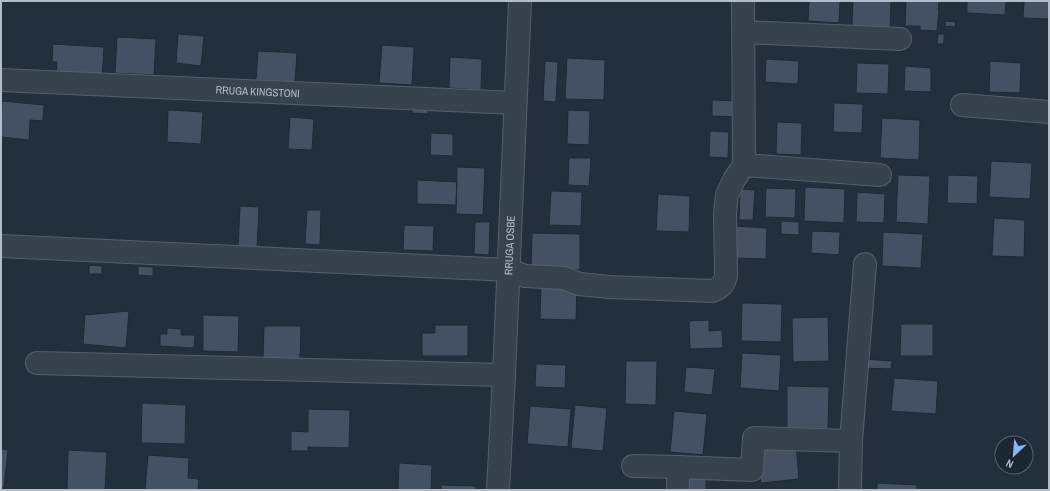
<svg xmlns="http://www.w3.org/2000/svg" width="1050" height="491" font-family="'Archivo Narrow',sans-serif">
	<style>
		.building { fill: #455162; stroke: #1f2835 }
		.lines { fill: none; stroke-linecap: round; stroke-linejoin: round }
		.minor-casing { stroke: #565f6c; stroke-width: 24 }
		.minor { stroke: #38414e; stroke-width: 22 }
		.labels { text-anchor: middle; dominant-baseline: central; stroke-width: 3; stroke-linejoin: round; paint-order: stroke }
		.street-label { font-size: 11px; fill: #b4bcc9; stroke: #1d2633 }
	</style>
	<rect width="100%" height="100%" fill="#242f3e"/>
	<!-- building -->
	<path class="building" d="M 809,1 L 840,1 L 839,23 L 808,21 Z
		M 853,1 L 891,1 L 890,29 L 852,27 Z
		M 906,1 L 939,1 L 938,10 L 939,10 L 937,31 L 920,30 L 920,26 L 905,26 Z
		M 967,1 L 1006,1 L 1005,15 L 967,13 Z
		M 1024,1 L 1049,1 L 1049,19 L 1023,18 Z
		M 945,21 L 956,22 L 955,27 L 945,26 Z
		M 178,34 L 204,36 L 201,66 L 176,63 Z
		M 938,34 L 944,34 L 944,44 L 937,44 Z
		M 117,37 L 156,39 L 154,75 L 115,73 Z
		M 53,44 L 104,47 L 102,80 L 56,78 L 57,62 L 52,62 Z
		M 382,45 L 414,47 L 412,85 L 379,83 Z
		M 258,51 L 297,53 L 295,82 L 256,80 Z
		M 450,57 L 482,59 L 481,90 L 449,88 Z
		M 567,58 L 605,60 L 604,100 L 565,99 Z
		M 766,59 L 799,61 L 798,84 L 765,82 Z
		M 545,61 L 558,62 L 556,102 L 543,101 Z
		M 990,61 L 1021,63 L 1020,93 L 989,92 Z
		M 857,63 L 889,64 L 888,94 L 856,93 Z
		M 905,66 L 931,68 L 931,92 L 904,91 Z
		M 712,100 L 738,101 L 737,117 L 712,116 Z
		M 2,101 L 44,105 L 43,121 L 30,120 L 29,140 L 1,137 Z
		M 834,103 L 863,104 L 862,133 L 833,132 Z
		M 412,105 L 428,105 L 428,114 L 412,113 Z
		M 168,110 L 203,112 L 201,144 L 167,142 Z
		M 568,110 L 590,111 L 589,145 L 567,144 Z
		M 290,117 L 314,119 L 312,150 L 288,149 Z
		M 882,118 L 920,120 L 919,160 L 880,158 Z
		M 777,122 L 802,123 L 801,155 L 776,154 Z
		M 710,131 L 729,132 L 728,158 L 709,157 Z
		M 431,133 L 453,134 L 453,156 L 430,155 Z
		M 569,158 L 591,158 L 589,186 L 568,185 Z
		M 991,161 L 1032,163 L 1030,199 L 989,197 Z
		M 457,167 L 485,168 L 483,215 L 456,214 Z
		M 898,175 L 930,176 L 928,224 L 896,222 Z
		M 948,175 L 978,176 L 977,204 L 947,203 Z
		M 417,180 L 457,182 L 456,205 L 417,204 Z
		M 805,187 L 845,189 L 844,223 L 804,221 Z
		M 766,188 L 796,189 L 795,218 L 765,217 Z
		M 740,189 L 755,190 L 753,220 L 739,220 Z
		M 551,191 L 582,192 L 581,226 L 549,225 Z
		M 857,192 L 885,194 L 884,223 L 856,222 Z
		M 658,194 L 690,196 L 689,232 L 656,231 Z
		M 240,206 L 259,207 L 257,249 L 238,248 Z
		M 307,210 L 321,210 L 320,245 L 305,244 Z
		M 994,218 L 1025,220 L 1024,257 L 992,256 Z
		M 781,221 L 799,222 L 799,235 L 781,234 Z
		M 475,222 L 490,222 L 489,255 L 474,254 Z
		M 404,225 L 434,226 L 433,251 L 403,250 Z
		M 734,226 L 767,228 L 766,259 L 733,258 Z
		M 812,231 L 840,232 L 839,255 L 811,253 Z
		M 883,232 L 923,234 L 921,268 L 882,266 Z
		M 532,233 L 580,234 L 580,270 L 531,268 Z
		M 89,265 L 102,266 L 102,274 L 89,274 Z
		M 138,266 L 153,267 L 153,276 L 138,275 Z
		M 541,284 L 577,285 L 576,320 L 540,319 Z
		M 742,303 L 782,304 L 781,342 L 741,341 Z
		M 129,311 L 126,348 L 83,344 L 85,315 Z
		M 203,315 L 239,316 L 238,352 L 203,351 Z
		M 828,317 L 829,361 L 793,362 L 792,318 Z
		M 709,320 L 709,331 L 722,330 L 723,348 L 690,349 L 689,321 Z
		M 901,324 L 933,324 L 933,356 L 900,356 Z
		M 435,325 L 468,325 L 468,356 L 422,356 L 422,333 L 435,333 Z
		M 264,326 L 301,326 L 300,360 L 263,358 Z
		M 167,328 L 181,329 L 181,335 L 195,335 L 194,348 L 160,346 L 160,334 L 167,334 Z
		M 742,353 L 781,355 L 779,391 L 740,388 Z
		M 863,359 L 892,361 L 891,369 L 863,368 Z
		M 626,361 L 657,361 L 656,405 L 625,404 Z
		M 536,364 L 566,365 L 565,388 L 535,387 Z
		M 686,367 L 715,369 L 712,395 L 684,392 Z
		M 894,378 L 938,381 L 936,414 L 891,411 Z
		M 787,386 L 829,387 L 828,429 L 787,429 Z
		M 142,403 L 186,405 L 185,444 L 141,443 Z
		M 575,405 L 607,408 L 603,451 L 571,448 Z
		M 530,406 L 571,409 L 568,447 L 527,444 Z
		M 308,409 L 350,410 L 349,448 L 308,447 L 308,451 L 291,451 L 291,431 L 308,432 Z
		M 674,411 L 707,414 L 703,455 L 670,452 Z
		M 796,444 L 799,479 L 761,483 L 757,448 Z
		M 1,449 L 8,450 L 4,488 L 1,488 Z
		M 68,450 L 107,452 L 105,490 L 67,490 Z
		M 148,455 L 189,458 L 188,478 L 199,479 L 198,490 L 145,490 Z
		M 399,463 L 432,465 L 431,490 L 398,490 Z
		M 682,476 L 706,477 L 706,490 L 682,490 Z
		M 877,483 L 917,485 L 917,490 L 877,490 Z
		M 441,485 L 476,486 L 476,490 L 441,490 Z"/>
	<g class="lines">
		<defs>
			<g id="minor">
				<path d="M 743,1 L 744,165"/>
				<path d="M 744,32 L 900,39"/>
				<path id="s1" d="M 1,80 L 515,103"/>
				<path d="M 962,105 L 1049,112"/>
				<path d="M 1,246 L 509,270 L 525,276 L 564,278 L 579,284 L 609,287 L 712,291 C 720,288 724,285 726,276 L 725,213 L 727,195 L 734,180 L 744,165 L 880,175"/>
				<path d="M 37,363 L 504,375"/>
				<path d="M 633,466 L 678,467 L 752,470 L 754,438 L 851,441"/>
				<path id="s2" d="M 498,490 L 504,375 L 520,1"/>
				<path d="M 678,490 L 678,467"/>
				<path d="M 850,490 L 851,441 L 865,264"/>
			</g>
		</defs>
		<!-- minor casing -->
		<use href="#minor" class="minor-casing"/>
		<!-- minor -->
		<use href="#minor" class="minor"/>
	</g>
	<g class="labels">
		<!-- street labels -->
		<g class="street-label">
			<text stroke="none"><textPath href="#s1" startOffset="257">RRUGA KINGSTONI</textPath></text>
			<text stroke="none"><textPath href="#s2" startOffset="245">RRUGA OSBE</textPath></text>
		</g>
	</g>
	<!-- border -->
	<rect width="1050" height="491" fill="none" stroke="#b4bcc9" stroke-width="4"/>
	<!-- north arrow -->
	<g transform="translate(1014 455) rotate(206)"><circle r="19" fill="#1d2633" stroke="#59626f"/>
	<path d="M0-3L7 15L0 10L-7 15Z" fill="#8ab4f8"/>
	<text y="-6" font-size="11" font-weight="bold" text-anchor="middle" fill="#b4bcc9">N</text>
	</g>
</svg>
